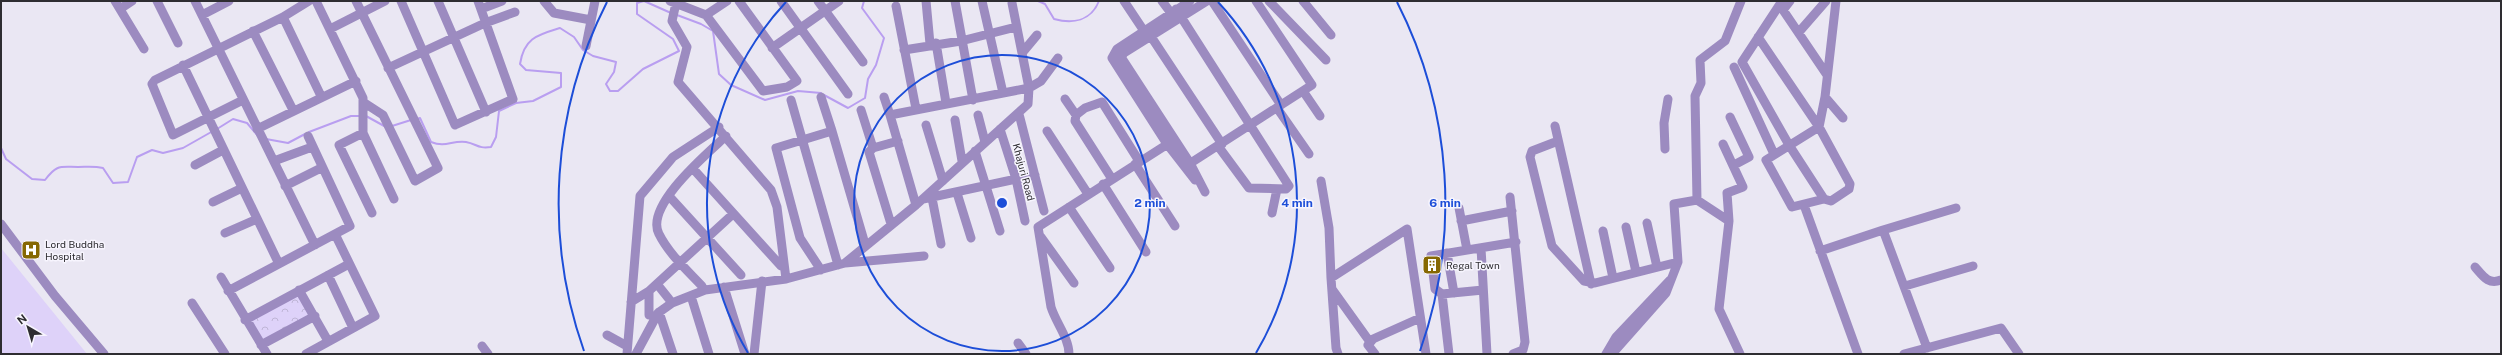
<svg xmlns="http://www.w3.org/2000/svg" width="2502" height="355" font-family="'Public Sans',sans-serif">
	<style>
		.green { fill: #ded2f9 }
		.park { fill: url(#park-crowns) }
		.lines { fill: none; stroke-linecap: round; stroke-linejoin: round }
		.stream { stroke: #b99ef0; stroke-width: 2 }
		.minor { stroke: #9c8bc0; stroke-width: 9 }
		.ring { fill: none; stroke: #1d4ed8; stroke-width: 2 }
		.labels { text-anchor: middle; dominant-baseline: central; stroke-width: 3; stroke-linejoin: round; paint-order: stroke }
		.street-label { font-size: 10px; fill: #2e2d31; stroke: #f7f5fe }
		.poi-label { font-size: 10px; fill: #2e2d31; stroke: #f7f5fe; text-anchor: start }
		.centre { fill: #1d4ed8; stroke: #f7f5fe; stroke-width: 2 }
		.ring-label { font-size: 12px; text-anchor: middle; font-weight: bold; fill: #1d4ed8; stroke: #f7f5fe; stroke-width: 3; stroke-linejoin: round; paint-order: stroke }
	</style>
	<defs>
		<pattern id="park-crowns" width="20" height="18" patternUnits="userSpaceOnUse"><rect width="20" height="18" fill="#ded2f9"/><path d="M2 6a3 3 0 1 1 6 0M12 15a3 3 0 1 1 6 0" fill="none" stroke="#bfb5d6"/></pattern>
	</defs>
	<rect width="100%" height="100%" fill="#eae7f3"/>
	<!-- green -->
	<path class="green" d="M 1,248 L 87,354 L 1,354 Z"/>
	<!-- park -->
	<path class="park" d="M 298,294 L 310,316 L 264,341 L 249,321 Z"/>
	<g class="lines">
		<!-- stream -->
		<path class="stream" d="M 1038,1 L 1045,4 L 1054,19 C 1073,24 1091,21 1099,1
			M 677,15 L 701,24 L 713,31 L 719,74 L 731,85 L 765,100 L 798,91 L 821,93
			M 824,95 L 848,108 L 865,98 L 868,79 L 876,65 L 884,38 L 862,8 L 864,1
			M 366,116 L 386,127
			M 417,119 L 420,118 L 431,142 C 446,148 452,140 466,142 C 477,144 478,149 491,147 L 496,137 L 499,111 L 516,103 L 533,101 L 561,87 L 561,73 L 526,70 L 520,64 C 524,38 537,35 560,28 L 574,37 L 583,50 L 593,56 L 616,62 L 614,72 L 606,84 L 610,91 L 618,91 L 643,69 L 679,51 L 673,39 L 637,14 L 637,3 L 644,1 L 671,13
			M 392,126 L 411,120
			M 217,129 L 233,119 L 247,123 L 258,136
			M 309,132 L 351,116 L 361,116
			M 266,139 L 288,143 L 305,134
			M 1,148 L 6,159 L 32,179 L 45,180 C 57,164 60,167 78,167 C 87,167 94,166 103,168 L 113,183 L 128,182 L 137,157 L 152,150 L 163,153 L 183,148 L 213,131"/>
		<!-- minor -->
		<path class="minor" d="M 115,1 L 144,49
			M 157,1 L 178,43
			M 195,1 L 315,245
			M 316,1 L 363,98 L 363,133 L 339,145 L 372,213
			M 356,1 L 438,168 L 415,181 L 383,115 L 363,102
			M 401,1 L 455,125 L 513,99 L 478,1
			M 438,1 L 486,112
			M 544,1 L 554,13 L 591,20
			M 670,1 L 706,15 L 763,91 L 787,87 L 797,81 L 739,1
			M 781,1 L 848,94
			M 818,1 L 863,62
			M 926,1 L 930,44
			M 955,1 L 973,100
			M 982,1 L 1003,93
			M 1124,1 L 1144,31
			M 1162,1 L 1171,13
			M 1190,1 L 1117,49 L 1112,58 L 1167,144 L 1195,180
			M 1212,1 L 1281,105
			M 1269,1 L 1326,60
			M 1303,1 L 1331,35
			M 1782,1 L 1742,62 L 1789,145 L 1824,199 L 1792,207 L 1766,160 L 1819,127 L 1825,97 L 1836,1
			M 1790,1 L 1783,10 L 1827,75
			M 676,3 L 672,21 L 687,47 L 678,82 L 771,190 L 777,207 L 786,279
			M 896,6 L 916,109
			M 120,9 L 132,1
			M 481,9 L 502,1
			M 1176,9 L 1289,186 L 1286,189 L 1249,188 L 1218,146
			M 202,15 L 229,1
			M 706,15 L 727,1
			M 283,17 L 321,96
			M 330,29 L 385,1
			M 253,31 L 293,110
			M 1148,32 L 1222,144
			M 1799,32 L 1826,1
			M 1758,37 L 1819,127 L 1850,184 L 1849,189 L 1831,201 L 1824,199
			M 936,43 L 946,103
			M 586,46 L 595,1
			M 772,48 L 839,1
			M 904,50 L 961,41 L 1016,27
			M 1022,53 L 1037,35
			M 183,65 L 279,264
			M 1734,67 L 1774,154
			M 388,68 L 485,23 L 515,12
			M 1303,91 L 1320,116
			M 884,97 L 890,115
			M 1825,97 L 1843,118
			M 1065,99 L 1076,115
			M 243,100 L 173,135 L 152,84 L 155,80 L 283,17 L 309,1
			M 791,100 L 838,265
			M 1277,108 L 1309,154
			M 861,110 L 873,148
			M 1019,114 L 1044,211
			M 978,115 L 985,142
			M 1730,117 L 1749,157 L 1734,165
			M 955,120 L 962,161
			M 926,125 L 943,181
			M 1555,126 L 1591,284
			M 257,129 L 356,81
			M 1000,129 L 1016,179 L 1025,221
			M 832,131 L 865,244
			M 1047,131 L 1088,194
			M 363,133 L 394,199
			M 1558,141 L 1532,151 L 1530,157 L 1552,246 L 1584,281 L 1595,283 L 1678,262
			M 1723,144 L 1743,187 L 1727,193 L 1729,221 L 1719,309 L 1740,354
			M 1665,149 L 1664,123 L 1668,99
			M 975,151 L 1000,231
			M 274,161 L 312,147
			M 1135,164 L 1175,226
			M 195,165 L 223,150
			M 1186,166 L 1312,85 L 1256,1
			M 696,172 L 781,266
			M 1112,179 L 1075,121 L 1076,115 L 1085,108 L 1102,102 L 1139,161
			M 1321,181 L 1329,228 L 1331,278
			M 1103,184 L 1146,252
			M 285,186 L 321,168
			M 1205,192 L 1190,163 L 1121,57 L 1124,53 L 1207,1
			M 957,193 L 971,238
			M 669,196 L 741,275
			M 1510,197 L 1525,342 L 1523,350 L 1513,354
			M 932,198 L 941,244
			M 923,199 L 1035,175
			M 1697,200 L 1695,96 L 1701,83 L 1700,60 L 1725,41 L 1741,1
			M 213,202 L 242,188
			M 916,205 L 890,115 L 1029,88 L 1041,81 L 1058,58
			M 1804,205 L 1858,354
			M 1069,207 L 1110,268
			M 1459,208 L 1467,250
			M 1272,213 L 1277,189
			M 1461,221 L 1512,211
			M 1647,223 L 1657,267
			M 1,224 L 55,296 L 104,354
			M 891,224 L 869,152 L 873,148 L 898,141
			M 1626,227 L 1636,272
			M 1603,231 L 1613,278
			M 225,233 L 257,219
			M 1041,237 L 1074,283
			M 1481,248 L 1487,354
			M 1820,251 L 1883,230
			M 1447,253 L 1454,293
			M 845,263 L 916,205 L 1028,104 L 1029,88 L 1012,3
			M 2475,267 C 2483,276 2488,285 2501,280
			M 821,270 L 800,238 L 776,148 L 832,131 L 821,97
			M 328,275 L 353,328
			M 221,277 L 267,354
			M 657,284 L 669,299
			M 702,286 C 687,270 669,254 659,234 C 644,206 708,153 726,136
			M 1905,286 L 1973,266
			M 724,287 L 745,354
			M 1332,289 L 1370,342
			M 299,290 L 328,341
			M 1483,290 L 1442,294 L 1435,289 L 1431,256 L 1516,242
			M 228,291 L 350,226 L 308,136
			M 1442,294 L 1449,354
			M 691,296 L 709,354
			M 631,302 L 649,291 L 733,214
			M 192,303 L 225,354
			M 659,312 L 673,354
			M 649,315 L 649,291
			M 245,320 L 349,264
			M 607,335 L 627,346
			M 1018,343 L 1026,354
			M 261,345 L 315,316
			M 482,346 L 488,354
			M 1927,348 L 1883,230 L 1956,208
			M 306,354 L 375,316 L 335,234
			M 627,354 L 640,196 L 673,157 L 719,127
			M 636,354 L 658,313 L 672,303 L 705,290 L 786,279 L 845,263 L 924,256
			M 754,354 L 762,281
			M 1069,354 C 1069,338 1056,323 1051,307 L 1038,227 L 1174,140
			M 1338,354 L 1336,348 L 1331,278 L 1407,229 L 1426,354
			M 1375,354 L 1368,345 L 1373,339 L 1420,318
			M 1606,354 L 1616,337 L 1670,280
			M 1612,354 L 1666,293 L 1678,262 L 1674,204 L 1697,200 L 1729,221
			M 1904,354 L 2001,328 L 2019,354"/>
	</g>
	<!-- distance rings -->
	<g class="ring">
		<circle cx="1002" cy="203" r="148"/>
		<path d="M748 353A295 295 0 0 1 786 2M1218 2A295 295 0 0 1 1256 353"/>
		<path d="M584 351A443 443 0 0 1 607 2M1397 2A443 443 0 0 1 1420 351"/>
	</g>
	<!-- icons -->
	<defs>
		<symbol id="hospital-square" viewBox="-11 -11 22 22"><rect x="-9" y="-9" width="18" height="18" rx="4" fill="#866802" stroke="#f7f5fe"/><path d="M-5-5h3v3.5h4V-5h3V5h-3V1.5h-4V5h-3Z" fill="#fff"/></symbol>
		<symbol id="building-square" viewBox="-11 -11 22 22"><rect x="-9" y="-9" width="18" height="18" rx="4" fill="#866802" stroke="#f7f5fe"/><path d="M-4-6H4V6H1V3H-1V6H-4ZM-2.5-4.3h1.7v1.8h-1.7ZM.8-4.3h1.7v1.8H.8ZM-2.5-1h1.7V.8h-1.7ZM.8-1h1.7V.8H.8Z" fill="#fff"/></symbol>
	</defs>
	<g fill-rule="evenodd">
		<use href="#hospital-square" x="20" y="239" width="22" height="22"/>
		<use href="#building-square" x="1421" y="254" width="22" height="22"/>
	</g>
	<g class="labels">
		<!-- street labels -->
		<g class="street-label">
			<text transform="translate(1024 172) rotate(75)">Khajuri Road</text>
		</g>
		<!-- poi labels -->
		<g class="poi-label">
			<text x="45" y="244">Lord Buddha<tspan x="45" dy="12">Hospital</tspan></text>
			<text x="1446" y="265">Regal Town</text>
		</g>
	</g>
	<circle cx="1002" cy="203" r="6" class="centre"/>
	<g class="ring-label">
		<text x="1150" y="207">2 min</text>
		<text x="1297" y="207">4 min</text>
		<text x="1445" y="207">6 min</text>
	</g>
	<!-- border -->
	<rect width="2502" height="355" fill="none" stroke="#2e2d31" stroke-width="4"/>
	<!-- north arrow -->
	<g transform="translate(28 327) rotate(322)" stroke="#f7f5fe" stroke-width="3" paint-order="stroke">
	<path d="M0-3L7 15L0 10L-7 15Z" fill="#2e2d31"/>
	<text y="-6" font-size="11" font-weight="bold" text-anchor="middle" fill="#2e2d31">N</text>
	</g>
</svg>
